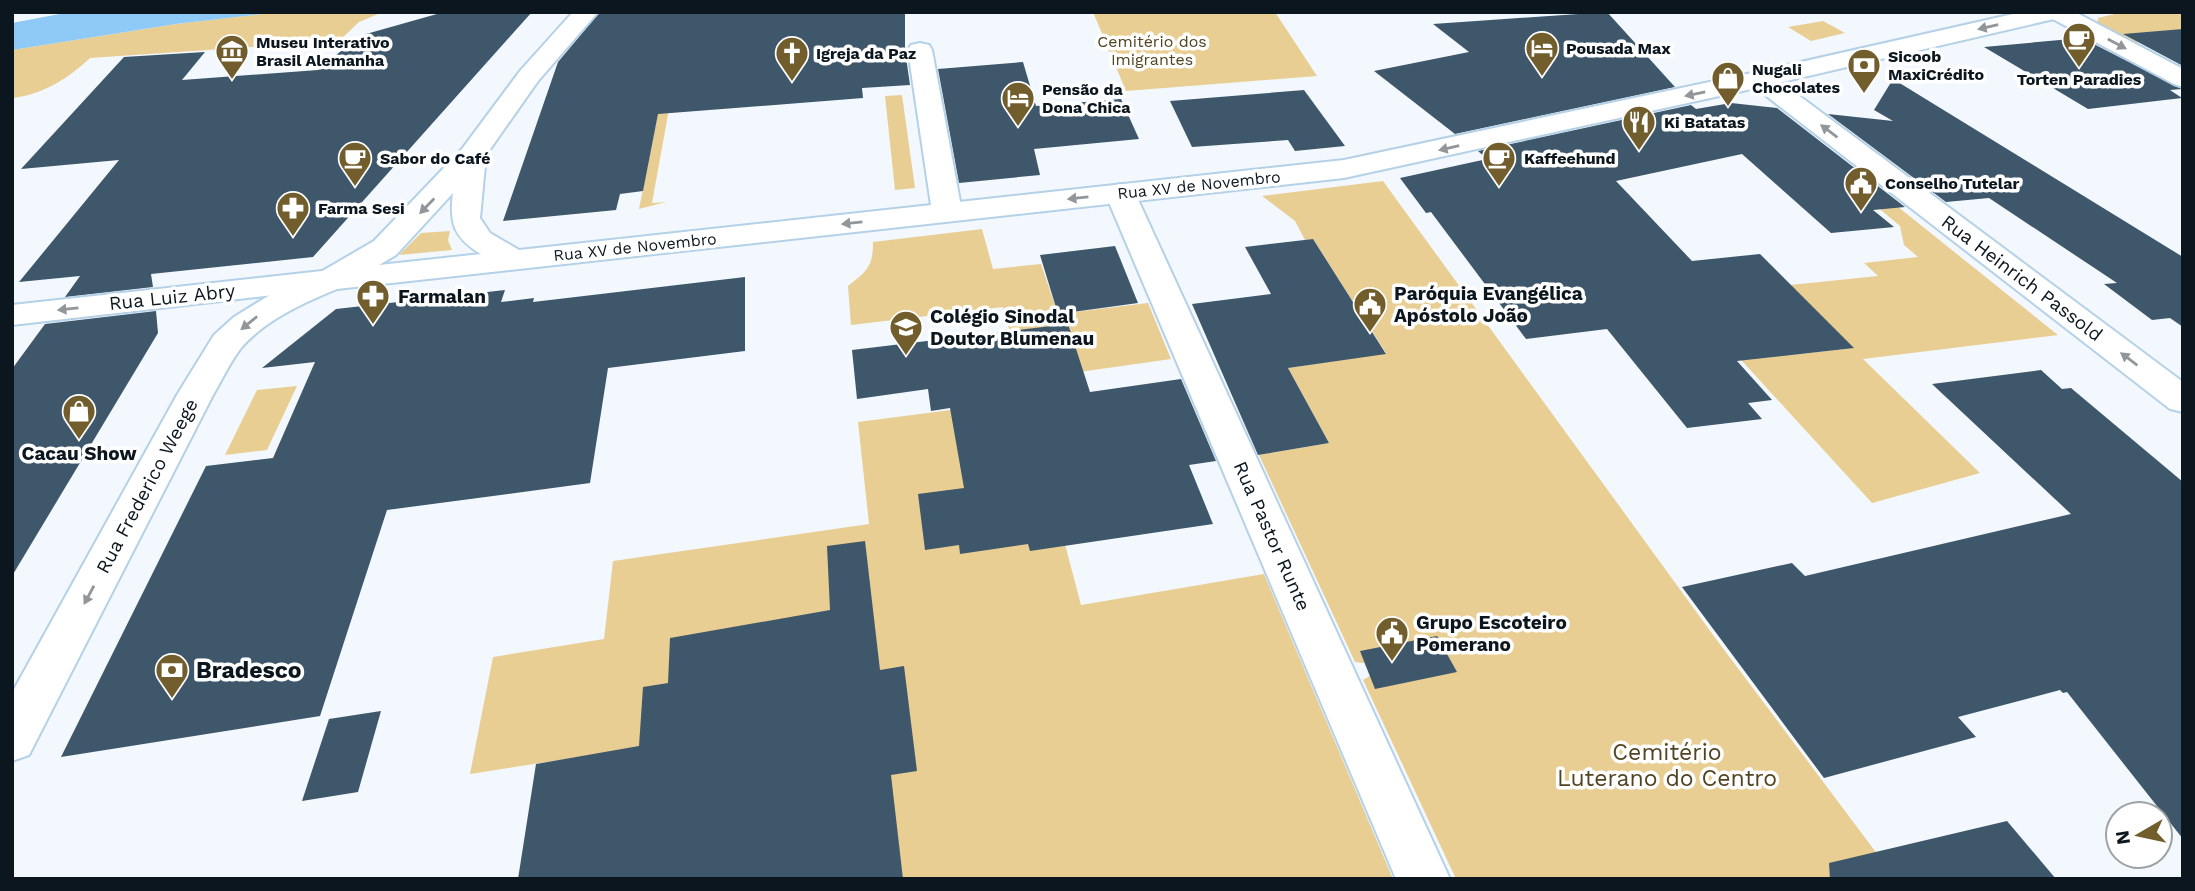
<svg xmlns="http://www.w3.org/2000/svg" width="2195" height="891" font-family="'Work Sans',sans-serif">
	<style>
		.green { fill: #e8ce93 }
		.water { fill: #8fc9f5 }
		.building { fill: #3e576b }
		.lines { fill: none; stroke-linecap: round; stroke-linejoin: round }
		.minor-casing { stroke: #b4d1e8; stroke-width: 4 }
		.tertiary-casing { stroke: #b4d1e8; stroke-width: 4 }
		.secondary-casing { stroke: #b4d1e8; stroke-width: 4 }
		.primary-casing { stroke: #b4d1e8; stroke-width: 4 }
		.minor { fill: #fff; fill-rule: evenodd }
		.tertiary { fill: #fff; fill-rule: evenodd }
		.secondary { fill: #fff; fill-rule: evenodd }
		.primary { fill: #fff; fill-rule: evenodd }
		.oneway { fill: #91969a }
		.labels { text-anchor: middle; dominant-baseline: central; stroke-width: 7; stroke-linejoin: round; paint-order: stroke }
		.far-park-label { font-size: 16px; fill: #534421; stroke: #fff }
		.far-poi-label { font-size: 16px; font-weight: bold; fill: #0b161e; stroke: #fff; text-anchor: start }
		.far-street-label { font-size: 16px; fill: #0b161e; stroke: #fff }
		.street-label { font-size: 19px; fill: #0b161e; stroke: #fff }
		.poi-label { font-size: 19px; font-weight: bold; fill: #0b161e; stroke: #fff; text-anchor: start }
		.near-poi-label { font-size: 23px; font-weight: bold; fill: #0b161e; stroke: #fff; text-anchor: start }
		.near-park-label { font-size: 23px; fill: #534421; stroke: #fff }
	</style>
	<rect width="100%" height="100%" fill="#f2f8fd"/>
	<!-- green -->
	<path class="green" d="M 280,12 L 383,12 L 359,22 L 339,41 L 90,58 C 69,78 42,95 12,98 L 12,50 L 176,24 Z
		M 1093,12 L 1275,12 L 1317,76 L 1126,91 Z
		M 2123,12 L 2183,12 L 2183,37 L 2133,43 L 2097,24 L 2098,18 Z
		M 1823,21 L 1845,33 L 1811,41 L 1788,27 Z
		M 672,43 L 677,65 L 652,203 L 666,202 L 639,209 Z
		M 902,95 L 915,188 L 895,190 L 885,96 Z
		M 1383,181 L 1716,639 L 1896,879 L 1456,879 L 1363,680 L 1370,676 L 1364,663 L 1355,662 L 1259,455 L 1329,443 L 1288,368 L 1386,353 L 1313,239 L 1305,240 L 1295,221 L 1262,196 Z
		M 1872,186 L 2058,335 L 1863,359 L 1980,473 L 1872,503 L 1711,327 L 1791,355 L 1853,348 L 1790,285 L 1878,276 L 1864,263 L 1918,257 L 1904,245 L 1900,226 L 1855,188 Z
		M 982,229 L 993,269 L 1041,264 L 1058,314 L 1148,303 L 1171,359 L 1023,380 L 1003,307 L 851,325 L 848,286 C 867,271 873,267 873,242 Z
		M 450,231 L 448,240 L 452,250 L 399,255 L 421,233 Z
		M 297,386 L 267,450 L 225,455 L 257,390 Z
		M 1027,400 L 1081,605 L 1264,574 L 1393,879 L 577,879 L 591,755 L 470,774 L 493,657 L 604,639 L 613,561 L 869,524 L 858,422 Z"/>
	<!-- water -->
	<path class="water" d="M 70,12 L 280,12 L 176,24 L 12,50 L 12,23 Z"/>
	<!-- building -->
	<path class="building" d="M 444,12 L 532,12 L 313,257 L 151,274 L 153,287 L 65,297 L 80,276 L 19,282 L 119,160 L 21,169 L 124,57 L 205,52 L 182,80 L 318,70 L 359,36 Z
		M 600,12 L 905,12 L 905,50 L 910,85 L 862,88 L 863,98 L 658,114 L 643,191 L 620,194 L 616,210 L 503,221 L 558,62 Z
		M 1607,12 L 1675,87 L 1455,134 L 1374,71 L 1469,52 L 1433,24 Z
		M 2183,29 L 2183,66 L 2123,34 Z
		M 2082,38 L 2182,89 L 2170,90 L 2182,98 L 2088,109 L 1984,47 Z
		M 1023,62 L 1036,106 L 1121,99 L 1139,139 L 1034,149 L 1040,175 L 959,183 L 938,69 Z
		M 1893,79 L 2183,257 L 2183,327 L 2170,318 L 2152,320 L 2104,284 L 2117,283 L 1989,198 L 1946,202 L 1828,114 L 1893,121 L 1874,110 Z
		M 1304,90 L 1345,146 L 1295,151 L 1288,140 L 1192,147 L 1170,101 Z
		M 1731,103 L 1777,108 L 1905,207 L 1873,210 L 1894,227 L 1831,233 L 1742,154 L 1616,181 L 1692,261 L 1760,254 L 1854,348 L 1737,361 L 1772,400 L 1748,403 L 1762,419 L 1687,428 L 1607,329 L 1526,339 L 1431,212 L 1426,213 L 1400,178 L 1487,159 L 1478,151 L 1691,105 L 1696,109 Z
		M 1313,239 L 1386,354 L 1288,368 L 1329,443 L 1258,455 L 1192,304 L 1271,294 L 1245,247 Z
		M 1115,246 L 1138,303 L 1058,314 L 1040,255 Z
		M 745,277 L 745,351 L 608,368 L 590,483 L 387,510 L 320,716 L 61,757 L 206,466 L 273,458 L 315,362 L 262,368 L 336,309 L 505,290 L 501,302 L 534,298 L 533,302 Z
		M 156,311 L 158,333 L 12,576 L 12,369 L 45,324 Z
		M 1068,324 L 1090,392 L 1181,379 L 1216,461 L 1189,465 L 1213,524 L 1030,551 L 1028,544 L 960,554 L 959,545 L 925,550 L 918,494 L 964,488 L 950,408 L 931,411 L 928,389 L 857,399 L 852,350 Z
		M 2041,370 L 2062,389 L 2071,388 L 2183,482 L 2183,839 L 2067,692 L 2063,693 L 2060,690 L 1958,717 L 1976,737 L 1824,778 L 1682,587 L 1792,563 L 1805,576 L 2071,514 L 1932,384 Z
		M 865,541 L 880,670 L 904,666 L 917,771 L 891,775 L 903,879 L 518,879 L 536,764 L 639,746 L 643,687 L 668,683 L 670,638 L 830,610 L 827,546 Z
		M 1437,636 L 1457,672 L 1375,689 L 1360,651 Z
		M 381,711 L 358,792 L 302,801 L 329,719 Z
		M 2007,821 L 2056,879 L 1830,879 L 1829,863 Z"/>
	<g class="lines">
		<defs>
			<path id="minor" d="M 920,43 L 929,45 L 932,50 L 962,212 L 958,218 L 947,221 L 936,218 L 932,212 L 908,50 L 911,45 Z
				M 1120,184 L 1131,187 L 1135,193 L 1450,879 L 1396,879 L 1105,193 L 1109,187 Z"/>
			<path id="tertiary" d="M 2045,12 L 2075,12 L 2183,69 L 2183,87 L 2174,84 L 2049,17 Z"/>
			<path id="secondary" d="M 2022,12 L 2066,12 L 2062,17 L 2054,19 L 1761,87 L 1752,84 L 1748,79 L 1752,74 L 1761,71 Z
				M 331,270 L 343,273 L 347,280 L 343,287 L 12,325 L 12,305 Z"/>
			<path id="primary" d="M 573,12 L 598,12 L 538,81 L 486,155 L 480,218 L 490,233 L 519,250 L 1344,160 L 1761,71 L 1770,74 L 2183,382 L 2183,412 L 2170,409 L 1756,88 L 1344,178 L 337,289 C 303,303 265,320 241,348 C 230,362 222,380 213,395 L 29,755 L 12,761 L 12,693 L 177,395 L 214,335 L 234,317 L 281,288 L 319,273 L 374,241 L 462,149 L 520,71 ZM 453,193 C 449,223 454,238 481,254 L 379,265 L 396,255 Z"/>
		</defs>
		<!-- minor casing -->
		<use href="#minor" class="minor-casing"/>
		<!-- tertiary casing -->
		<use href="#tertiary" class="tertiary-casing"/>
		<!-- secondary casing -->
		<use href="#secondary" class="secondary-casing"/>
		<!-- primary casing -->
		<use href="#primary" class="primary-casing"/>
		<!-- minor -->
		<use href="#minor" class="minor"/>
		<!-- tertiary -->
		<use href="#tertiary" class="tertiary"/>
		<!-- secondary -->
		<use href="#secondary" class="secondary"/>
		<!-- primary -->
		<use href="#primary" class="primary"/>
	</g>
	<!-- one-way arrows -->
	<defs><path id="oneway-solid" d="M-6-.8H1V-3.2L6.5 0L1 3.2V.8H-6Z" transform="scale(1.75)"/></defs>
	<g class="oneway">
		<use href="#oneway-solid" transform="translate(1988 27) rotate(167)"/>
		<use href="#oneway-solid" transform="translate(2117 44) rotate(28)"/>
		<use href="#oneway-solid" transform="translate(1695 94) rotate(168)"/>
		<use href="#oneway-solid" transform="translate(1829 131) rotate(-143)"/>
		<use href="#oneway-solid" transform="translate(1449 148) rotate(167)"/>
		<use href="#oneway-solid" transform="translate(1078 198) rotate(174)"/>
		<use href="#oneway-solid" transform="translate(427 206) rotate(134)"/>
		<use href="#oneway-solid" transform="translate(852 223) rotate(174)"/>
		<use href="#oneway-solid" transform="translate(68 309) rotate(174)"/>
		<use href="#oneway-solid" transform="translate(249 323) rotate(141)"/>
		<use href="#oneway-solid" transform="translate(2129 359) rotate(-143)"/>
		<use href="#oneway-solid" transform="translate(89 595) rotate(118)"/>
	</g>
	<!-- icons -->
	<defs>
		<symbol id="cafe-pin" viewBox="-11 -11 22 30"><path d="M0 17L-7.5 6A9.5 9.5 0 1 1 7.5 6Z" fill="#725d2c" stroke="#fff"/><path d="M-5.5-4.5H6V0H3Q3 3.5 0 3.5H-2.5Q-5.5 3.5-5.5 0ZM3-3.2v2h1.7v-2ZM-6 4.5H4V6H-6Z" fill="#fff"/></symbol>
		<symbol id="hotel-pin" viewBox="-11 -11 22 30"><path d="M0 17L-7.5 6A9.5 9.5 0 1 1 7.5 6Z" fill="#725d2c" stroke="#fff"/><path d="M-6-4.5h1.5V1H6V5H4.5V3h-9V5H-6ZM-4 0a1.8 1.8 0 1 1 3.6 0ZM.5 0V-2.5h3Q6-2.5 6 0Z" fill="#fff"/></symbol>
		<symbol id="museum-pin" viewBox="-11 -11 22 30"><path d="M0 17L-7.5 6A9.5 9.5 0 1 1 7.5 6Z" fill="#725d2c" stroke="#fff"/><path d="M0-6L6-3V-2H-6V-3ZM-5-1h2V3h-2ZM-1-1h2V3h-2ZM3-1h2V3H3ZM-6 4H6V6H-6Z" fill="#fff"/></symbol>
		<symbol id="church-pin" viewBox="-11 -11 22 30"><path d="M0 17L-7.5 6A9.5 9.5 0 1 1 7.5 6Z" fill="#725d2c" stroke="#fff"/><path d="M-1.2-6h2.4v3.5h3.3v2.4h-3.3V6h-2.4V-.1h-3.3v-2.4h3.3Z" fill="#fff"/></symbol>
		<symbol id="bank-pin" viewBox="-11 -11 22 30"><path d="M0 17L-7.5 6A9.5 9.5 0 1 1 7.5 6Z" fill="#725d2c" stroke="#fff"/><path d="M-6-4H6V4H-6ZM0-2.3a2.3 2.3 0 1 0 0 4.6a2.3 2.3 0 1 0 0-4.6Z" fill="#fff"/></symbol>
		<symbol id="shop-pin" viewBox="-11 -11 22 30"><path d="M0 17L-7.5 6A9.5 9.5 0 1 1 7.5 6Z" fill="#725d2c" stroke="#fff"/><path d="M-5-2.5h2.3a2.7 3.5 0 0 1 5.4 0H5L5.5 6h-11ZM-1.5-2.5h3a1.5 2.3 0 0 0-3 0Z" fill="#fff"/></symbol>
		<symbol id="restaurant-pin" viewBox="-11 -11 22 30"><path d="M0 17L-7.5 6A9.5 9.5 0 1 1 7.5 6Z" fill="#725d2c" stroke="#fff"/><path d="M-5-6h1v4h1v-4h1v4h1v-4h1v5L-1.5 .5V6h-2V.5L-5-1ZM5-6V6H3V1.5H1.5Q1.5-4 5-6Z" fill="#fff"/></symbol>
		<symbol id="civic-pin" viewBox="-11 -11 22 30"><path d="M0 17L-7.5 6A9.5 9.5 0 1 1 7.5 6Z" fill="#725d2c" stroke="#fff"/><path d="M-.6-6.5H3V-4.5H.6V-3L4-1V1h2V6H-6V1h2V-1L-.6-3ZM-1.2 2.5V6h2.4V2.5Z" fill="#fff"/></symbol>
		<symbol id="pharmacy-pin" viewBox="-11 -11 22 30"><path d="M0 17L-7.5 6A9.5 9.5 0 1 1 7.5 6Z" fill="#725d2c" stroke="#fff"/><path d="M-2-6h4v4h4v4h-4v4h-4v-4h-4v-4h4Z" fill="#fff"/></symbol>
		<symbol id="school-pin" viewBox="-11 -11 22 30"><path d="M0 17L-7.5 6A9.5 9.5 0 1 1 7.5 6Z" fill="#725d2c" stroke="#fff"/><path d="M0-5L7-2L0 1L-7-2ZM-4 1L0 2.5L4 1V4Q0 6-4 4Z" fill="#fff"/></symbol>
	</defs>
	<g fill-rule="evenodd">
		<use href="#cafe-pin" x="2060" y="20" width="38" height="52"/>
		<use href="#hotel-pin" x="1523" y="29" width="38" height="52"/>
		<use href="#museum-pin" x="213" y="32" width="38" height="52"/>
		<use href="#church-pin" x="773" y="34" width="38" height="52"/>
		<use href="#bank-pin" x="1845" y="46" width="38" height="52"/>
		<use href="#shop-pin" x="1709" y="59" width="38" height="52"/>
		<use href="#hotel-pin" x="999" y="79" width="38" height="52"/>
		<use href="#restaurant-pin" x="1620" y="103" width="38" height="52"/>
		<use href="#cafe-pin" x="336" y="139" width="38" height="52"/>
		<use href="#cafe-pin" x="1480" y="139" width="38" height="52"/>
		<use href="#civic-pin" x="1842" y="164" width="38" height="52"/>
		<use href="#pharmacy-pin" x="274" y="189" width="38" height="52"/>
		<use href="#pharmacy-pin" x="354" y="277" width="38" height="52"/>
		<use href="#civic-pin" x="1351" y="285" width="38" height="52"/>
		<use href="#school-pin" x="887" y="308" width="38" height="52"/>
		<use href="#shop-pin" x="60" y="392" width="38" height="52"/>
		<use href="#civic-pin" x="1373" y="614" width="38" height="52"/>
		<use href="#bank-pin" x="153" y="651" width="38" height="52"/>
	</g>
	<g class="labels">
		<!-- far-park labels -->
		<g class="far-park-label">
			<text x="1152" y="41">Cemitério dos<tspan x="1152" dy="18">Imigrantes</tspan></text>
		</g>
		<!-- far-poi labels -->
		<g class="far-poi-label">
			<text x="256" y="42">Museu Interativo<tspan x="256" dy="18">Brasil Alemanha</tspan></text>
			<text x="1566" y="48">Pousada Max</text>
			<text x="816" y="53">Igreja da Paz</text>
			<text x="1888" y="56">Sicoob<tspan x="1888" dy="18">MaxiCrédito</tspan></text>
			<text x="1752" y="69">Nugali<tspan x="1752" dy="18">Chocolates</tspan></text>
			<text x="2079" y="79" text-anchor="middle">Torten Paradies</text>
			<text x="1042" y="89">Pensão da<tspan x="1042" dy="18">Dona Chica</tspan></text>
			<text x="1664" y="122">Ki Batatas</text>
			<text x="380" y="158">Sabor do Café</text>
			<text x="1524" y="158">Kaffeehund</text>
			<text x="1885" y="183">Conselho Tutelar</text>
			<text x="318" y="208">Farma Sesi</text>
		</g>
		<!-- far-street labels -->
		<g class="far-street-label">
			<text transform="translate(1199 185) rotate(-6)">Rua XV de Novembro</text>
			<text transform="translate(635 247) rotate(-6)">Rua XV de Novembro</text>
		</g>
		<!-- street labels -->
		<g class="street-label">
			<text transform="translate(2022 278) rotate(37)">Rua Heinrich Passold</text>
			<text transform="translate(172 297) rotate(-6)">Rua Luiz Abry</text>
			<text transform="translate(147 486) rotate(-62)">Rua Frederico Weege</text>
			<text transform="translate(1272 536) rotate(66)">Rua Pastor Runte</text>
		</g>
		<!-- poi labels -->
		<g class="poi-label">
			<text x="1394" y="293">Paróquia Evangélica<tspan x="1394" dy="22">Apóstolo João</tspan></text>
			<text x="398" y="296">Farmalan</text>
			<text x="930" y="316">Colégio Sinodal<tspan x="930" dy="22">Doutor Blumenau</tspan></text>
			<text x="79" y="453" text-anchor="middle">Cacau Show</text>
			<text x="1416" y="622">Grupo Escoteiro<tspan x="1416" dy="22">Pomerano</tspan></text>
		</g>
		<!-- near-poi labels -->
		<g class="near-poi-label">
			<text x="196" y="670">Bradesco</text>
		</g>
		<!-- near-park labels -->
		<g class="near-park-label">
			<text x="1667" y="752">Cemitério<tspan x="1667" dy="26">Luterano do Centro</tspan></text>
		</g>
	</g>
	<!-- border -->
	<rect width="2195" height="891" fill="none" stroke="#0b161e" stroke-width="28"/>
	<!-- north arrow -->
	<g transform="translate(2139 835) rotate(261)"><circle r="33" fill="#ffffff" stroke="#9da2a5" stroke-width="2"/>
	<path d="M0-5L12 26L0 18L-12 26Z" fill="#725d2c"/>
	<text y="-10" font-size="19" font-weight="bold" text-anchor="middle" fill="#0b161e">N</text>
	</g>
</svg>
